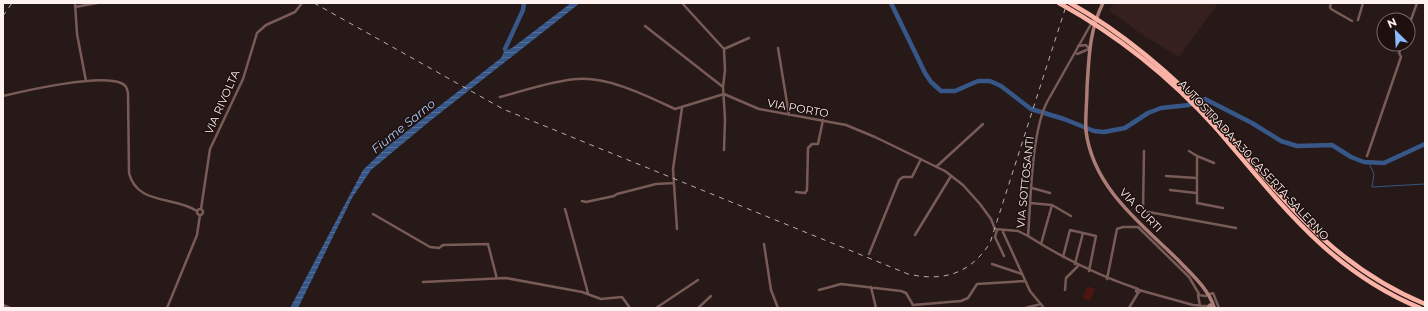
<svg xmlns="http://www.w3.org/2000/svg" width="1428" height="311" font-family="Montserrat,sans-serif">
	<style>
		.built { fill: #35201d }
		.grass { fill: #4d1611 }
		.water { fill: url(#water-rules) }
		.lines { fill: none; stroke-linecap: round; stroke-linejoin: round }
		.stream { stroke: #365787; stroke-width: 1 }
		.river { stroke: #365787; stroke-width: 4.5 }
		.minor { stroke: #785b56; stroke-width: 2.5 }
		.secondary { stroke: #ac7d77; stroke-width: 3.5 }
		.motorway { stroke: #fab1a6; stroke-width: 4.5 }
		.rail { stroke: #baaeac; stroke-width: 1; stroke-dasharray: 5 5; stroke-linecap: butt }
		.motorway-bridge { stroke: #fab1a6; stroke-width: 4.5 }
		.labels { text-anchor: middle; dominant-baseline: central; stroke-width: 3; stroke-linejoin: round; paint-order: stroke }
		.street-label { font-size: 11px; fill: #fdf2f0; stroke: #1e100e }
		.water-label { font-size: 12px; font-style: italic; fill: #aecdf9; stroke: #1e100e }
	</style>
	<defs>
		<pattern id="water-rules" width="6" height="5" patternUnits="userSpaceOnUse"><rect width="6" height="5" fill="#365787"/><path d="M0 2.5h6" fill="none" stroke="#547098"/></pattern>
	</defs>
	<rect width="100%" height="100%" fill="#271917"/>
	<!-- built -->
	<path class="built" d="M 1115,3 L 1218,3 L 1179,57 L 1144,36 L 1109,10 Z"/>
	<!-- grass -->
	<path class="grass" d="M 1087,286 L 1095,289 L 1090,301 L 1083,298 Z"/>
	<!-- water -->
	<path class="water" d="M 571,3 L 580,3 L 430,121 L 371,170 L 352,198 L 298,308 L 290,308 L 363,170 L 388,146 L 501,58 L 507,45 L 507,50 L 512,48 Z"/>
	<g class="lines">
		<!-- stream -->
		<path class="stream" d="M 1369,163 L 1374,174 L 1372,187 L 1425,184"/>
		<!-- river -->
		<path class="river" d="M 891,3 L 925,73 L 931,82 L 941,91 L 955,91 L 978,81 L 990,81 L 1001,86 L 1031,109 L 1064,119 L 1094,131 L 1104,132 L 1125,128 L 1148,113 L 1161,108 L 1189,105 L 1205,99 L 1252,123 L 1281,141 L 1297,146 L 1332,145 L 1351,157 L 1364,162 L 1384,163 L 1425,144
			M 505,49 L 523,10 L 524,3"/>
		<!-- minor -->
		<path class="minor" d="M 75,3 L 77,34 L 86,81
			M 682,3 L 724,49 L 725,70 L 723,87
			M 1331,3 L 1330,7 L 1331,9 L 1352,21
			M 75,7 L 97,3
			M 1095,17 L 1047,102 C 1031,134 1031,200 1028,236 C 1064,259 1097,275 1138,289
			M 1358,20 L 1363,3
			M 645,26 L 723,87 L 725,119 L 724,150
			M 1408,28 L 1417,3
			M 778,48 L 789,115
			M 724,49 L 749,38
			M 1077,54 L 1089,49 L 1086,45 L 1078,46
			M 3,96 C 28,90 99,74 121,83 C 126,85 127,88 128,93 L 129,173 C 137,205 173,196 197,211
			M 500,97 C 523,91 555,80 578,79 C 610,77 647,96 675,109 L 724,94 L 759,109 L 846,125 L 875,137 L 945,171 L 963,185 L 980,204 L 991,219 L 995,229 L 1018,231 L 1028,236
			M 1144,151 L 1143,211 L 1236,228
			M 1189,151 L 1197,156 L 1197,203 L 1223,208
			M 1197,156 L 1214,163
			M 1367,156 L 1401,57 L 1399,53 L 1402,44
			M 936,167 L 983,124
			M 1166,176 L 1196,178
			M 1032,188 L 1050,193
			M 1170,190 L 1196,193
			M 796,192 L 805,193 L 807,190 L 808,148 L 812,144 L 818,144 L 823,120
			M 582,201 L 586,202 L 614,196 L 617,194 L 656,184 L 674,183
			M 1030,203 L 1052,205 L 1071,216
			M197 212a3 3 0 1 1 6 0a3 3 0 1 1-6 0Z
			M 201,209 L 210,149 L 243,79 L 257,33 L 266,25 L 295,12 L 302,3
			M 565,209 L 588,293
			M 373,214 L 430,247 L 439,248 L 443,245 L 488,244 L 497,279
			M 677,229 L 673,169 L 682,108
			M 997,230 L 995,237 L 1004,256
			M 1003,232 L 1030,291 L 1044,308
			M 915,235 L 951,176
			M 764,244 L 771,290 L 778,308
			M 1041,244 L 1052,205
			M 869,254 L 899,180 L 903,177 L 912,177 L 921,159
			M 1063,257 L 1070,230 L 1096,236 L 1089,271
			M 992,264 L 1022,274
			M 1075,264 L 1083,233
			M 1107,279 L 1117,229 L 1123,227 L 1138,227 L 1189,277 L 1199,294
			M 423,282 L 506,278 L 582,292 L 601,299 L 622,297 L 630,308
			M 871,287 L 876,308
			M 1138,289 L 1140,291 L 1138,293 L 1136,291 Z
			M 819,290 L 841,284 L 901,291 L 906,293 L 913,305 L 961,301 L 968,298 L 977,284 L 1025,281
			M 1065,290 L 1066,278 L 1078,266
			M 1139,290 L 1193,305 L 1208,306
			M 1210,294 L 1213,293 L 1219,308
			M 3,305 L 10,308
			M 1200,306 L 1198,295 L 1206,296
			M 167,308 L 197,235 L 200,215
			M 656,308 L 698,280
			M 698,308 L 711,296
			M 1025,308 L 1041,304
			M 1129,308 L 1138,293"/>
		<!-- secondary -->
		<path class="secondary" d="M 1103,3 C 1089,31 1089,58 1087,88 C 1087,102 1085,117 1086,131 C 1093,187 1139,222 1177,259 C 1190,273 1208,288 1214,307
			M 1208,308 L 1210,305 L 1214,307"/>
		<!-- motorway -->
		<path class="motorway" d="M 1220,125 C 1284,199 1331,265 1425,304
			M 1216,128 C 1279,201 1328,270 1420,308"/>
		<!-- rail -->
		<path class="rail" d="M 314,3 L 503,109 L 908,274 C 943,282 970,274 990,243 L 1067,3
			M 3,16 L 12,3"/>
		<!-- motorway-bridge -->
		<path class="motorway-bridge" d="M 1059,3 C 1119,36 1171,78 1216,128
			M 1070,3 C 1127,35 1175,77 1220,125"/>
	</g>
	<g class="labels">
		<!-- street labels -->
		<g class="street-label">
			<text transform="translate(222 102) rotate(-66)">VIA RIVOLTA</text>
			<text transform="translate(798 108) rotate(10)">VIA PORTO</text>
			<text transform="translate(1254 160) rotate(47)">AUTOSTRADA A30 CASERTA-SALERNO</text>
			<text transform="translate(1025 182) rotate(-84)">VIA SOTTOSANTI</text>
			<text transform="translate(1141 210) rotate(46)">VIA CURTI</text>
		</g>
		<!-- water labels -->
		<g class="water-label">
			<text transform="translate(403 126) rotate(-39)">Fiume Sarno</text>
		</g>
	</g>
	<!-- border -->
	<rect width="1428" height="311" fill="none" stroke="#fdf2f0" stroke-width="8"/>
	<!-- north arrow -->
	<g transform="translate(1396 32) rotate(336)"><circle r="19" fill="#1e100e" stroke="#776a68"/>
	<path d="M0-3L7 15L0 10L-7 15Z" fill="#8bb9fc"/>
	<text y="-6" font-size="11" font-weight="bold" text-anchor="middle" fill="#fdf2f0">N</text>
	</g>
</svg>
